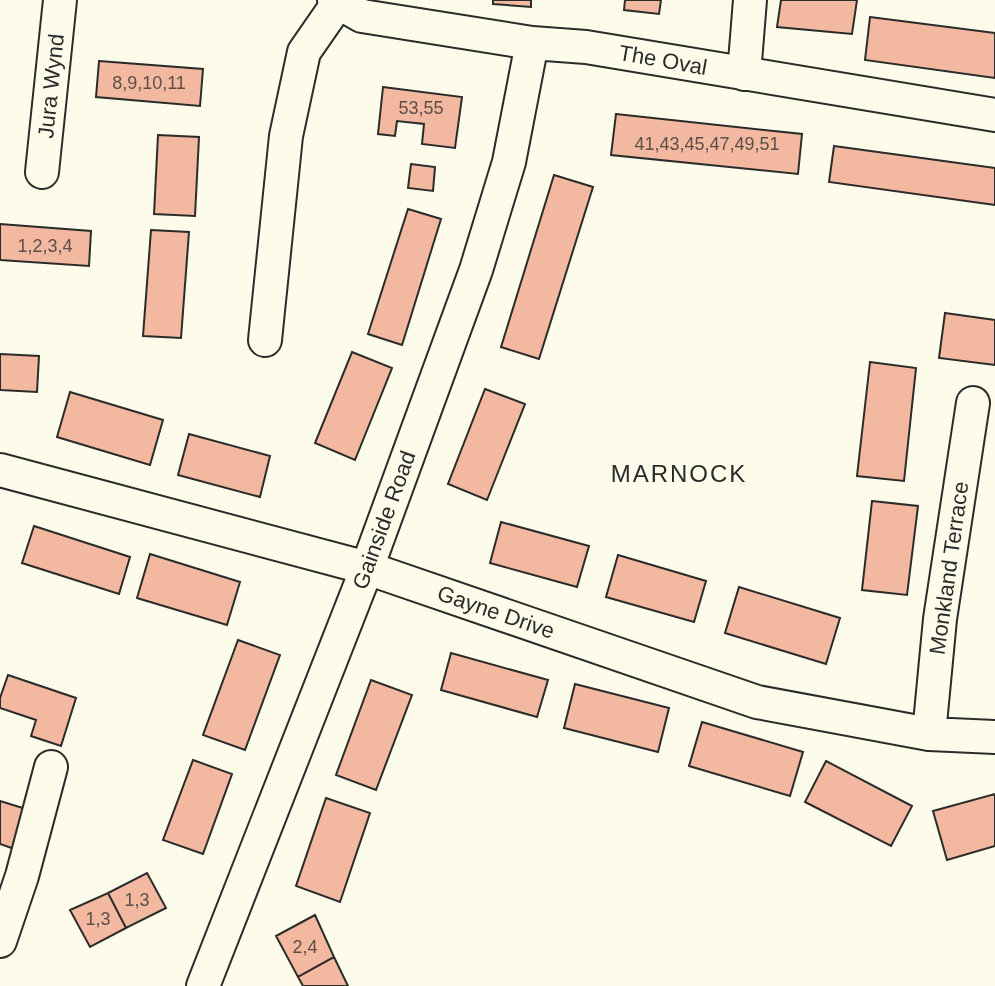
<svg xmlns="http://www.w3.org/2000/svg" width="995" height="986" font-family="Arial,sans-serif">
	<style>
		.building { fill: #f2b8a0; stroke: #2b2b2b; stroke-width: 2 }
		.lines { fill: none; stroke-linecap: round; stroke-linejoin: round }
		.minor-casing { stroke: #2b2b2b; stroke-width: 36 }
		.minor { stroke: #fdfbea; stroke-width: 32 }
		.labels { text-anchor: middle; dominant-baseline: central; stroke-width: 6; stroke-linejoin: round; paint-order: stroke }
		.number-label { font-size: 18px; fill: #5d4e48 }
		.street-label { font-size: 22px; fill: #2b2b2b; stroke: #fdfbea }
		.neighbourhood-label { font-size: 24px; letter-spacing: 2px; fill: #2b2b2b; stroke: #fdfbea }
	</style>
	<rect width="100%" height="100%" fill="#fdfbea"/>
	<!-- building -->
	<path class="building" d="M 493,0 L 531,0 L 531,7 L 493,4 Z
		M 625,0 L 661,0 L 659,14 L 624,10 Z
		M 781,0 L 857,0 L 852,34 L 777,27 Z
		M 870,17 L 995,33 L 995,78 L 865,60 Z
		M 99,61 L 203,69 L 200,106 L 96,97 Z
		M 383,87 L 462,97 L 455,148 L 422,144 L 424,124 L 397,121 L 395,136 L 378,134 Z
		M 616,114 L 802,134 L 798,174 L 611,155 Z
		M 158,135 L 199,137 L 195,216 L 154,214 Z
		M 834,146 L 995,168 L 995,205 L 829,182 Z
		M 411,164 L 435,167 L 433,191 L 408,188 Z
		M 554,175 L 593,187 L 539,359 L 501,347 Z
		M 408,209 L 441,219 L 402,345 L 368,334 Z
		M 0,224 L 91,231 L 89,266 L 0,260 Z
		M 151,230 L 189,232 L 181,338 L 143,336 Z
		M 945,313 L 995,320 L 995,365 L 939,358 Z
		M 352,352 L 392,368 L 355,460 L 315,443 Z
		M 0,354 L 39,356 L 37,392 L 0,390 Z
		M 870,362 L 916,368 L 904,481 L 857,476 Z
		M 485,389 L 525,404 L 487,500 L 448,484 Z
		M 70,392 L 163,420 L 150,465 L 57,437 Z
		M 189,434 L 270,456 L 260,497 L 178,475 Z
		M 872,501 L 918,506 L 907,595 L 862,590 Z
		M 501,522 L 589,546 L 577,587 L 490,563 Z
		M 34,526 L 130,557 L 119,594 L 22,563 Z
		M 150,554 L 240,582 L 227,625 L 137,598 Z
		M 618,555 L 706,581 L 694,622 L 606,597 Z
		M 739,587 L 840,618 L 826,664 L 725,633 Z
		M 238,640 L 280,655 L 245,750 L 203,735 Z
		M 451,653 L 548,680 L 537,717 L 441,690 Z
		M 8,675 L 76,698 L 61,746 L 31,736 L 36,720 L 0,708 L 0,698 Z
		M 371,680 L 412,695 L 376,790 L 336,775 Z
		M 575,684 L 669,708 L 658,752 L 564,728 Z
		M 702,722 L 803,752 L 790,796 L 689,766 Z
		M 193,760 L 232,774 L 203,854 L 163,840 Z
		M 826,761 L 912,806 L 891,846 L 805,802 Z
		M 995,794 L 995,846 L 947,860 L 933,811 Z
		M 326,798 L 370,813 L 340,902 L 296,886 Z
		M 0,801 L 29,810 L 17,850 L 0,844 Z
		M 147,873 L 166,908 L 126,928 L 108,893 Z
		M 108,893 L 126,928 L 90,947 L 70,910 Z
		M 315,915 L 334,957 L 298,977 L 276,936 Z
		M 334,957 L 348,986 L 303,986 L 298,977 Z"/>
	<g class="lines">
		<defs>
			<path id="minor" d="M 334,0 L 362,16 L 532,43 L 586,47 L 995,115
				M 744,74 L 750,0
				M 42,172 L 60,0
				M 265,340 L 286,136 L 304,52 L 338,3
				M 0,470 L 367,568 L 757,702 L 929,734 L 995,737
				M 929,734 L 940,619 L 973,403
				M 0,941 L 22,876 L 51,767
				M 203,986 L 367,568 L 476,270 L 509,162 L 532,43"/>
		</defs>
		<!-- minor casing -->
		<use href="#minor" class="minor-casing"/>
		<!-- minor -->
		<use href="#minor" class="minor"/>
	</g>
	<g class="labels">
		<!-- number labels -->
		<g class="number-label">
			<text x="149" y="83">8,9,10,11</text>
			<text x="421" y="108">53,55</text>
			<text x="707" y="144">41,43,45,47,49,51</text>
			<text x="45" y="246">1,2,3,4</text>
			<text x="137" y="900">1,3</text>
			<text x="98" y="919">1,3</text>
			<text x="305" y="947">2,4</text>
		</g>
		<!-- street labels -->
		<g class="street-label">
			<text transform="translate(663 60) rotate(10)">The Oval</text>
			<text transform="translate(51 86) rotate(-84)">Jura Wynd</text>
			<text transform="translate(384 520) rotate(-70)">Gainside Road</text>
			<text transform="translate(949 568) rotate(-82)">Monkland Terrace</text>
			<text transform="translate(496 612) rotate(19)">Gayne Drive</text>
		</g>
		<!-- neighbourhood labels -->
		<g class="neighbourhood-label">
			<text x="679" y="473">MARNOCK</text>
		</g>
	</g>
</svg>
